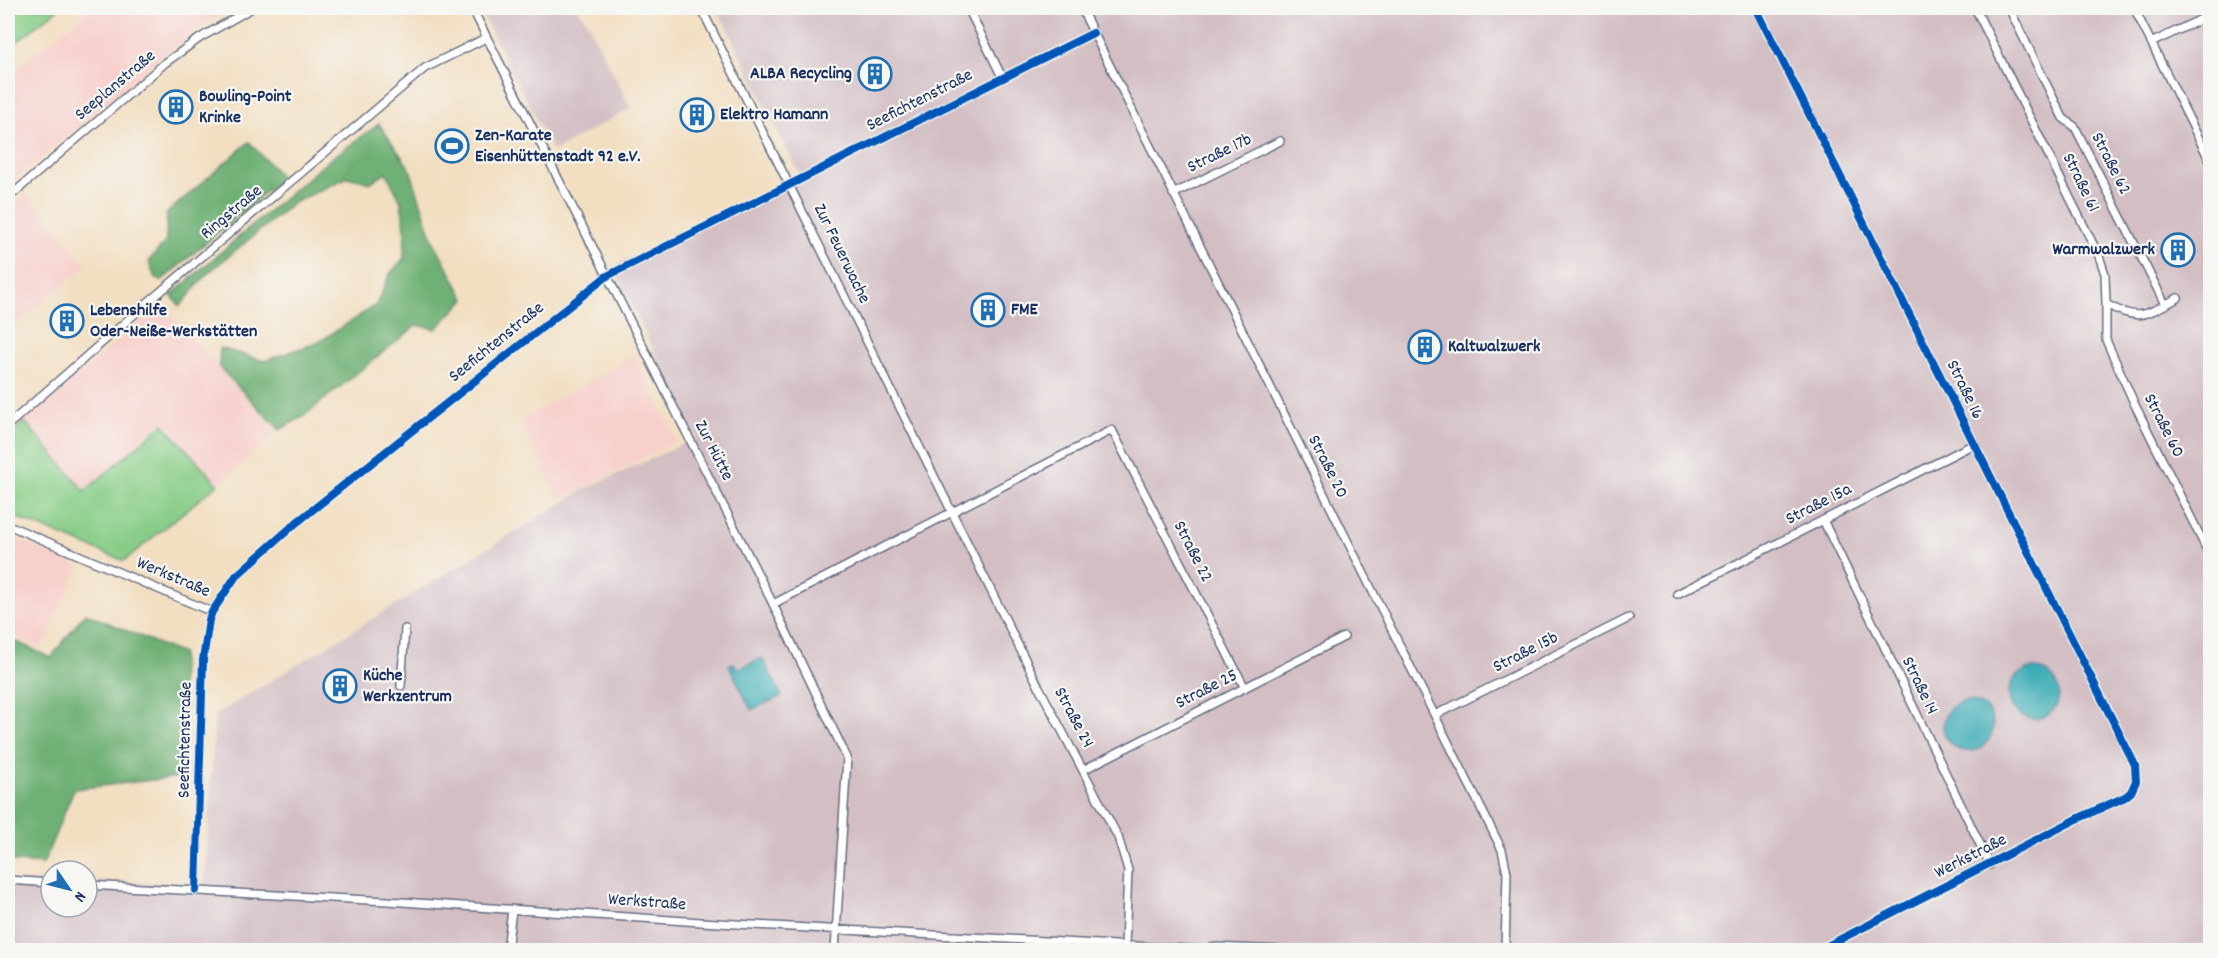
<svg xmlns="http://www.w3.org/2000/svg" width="2218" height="958" font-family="Dekko,sans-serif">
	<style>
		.built { fill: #f7d0cc }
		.industrial { fill: #d2bec3 }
		.green { fill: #88cd87; stroke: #527e72; stroke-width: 1.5 }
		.forest { fill: #6eb074; stroke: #447069; stroke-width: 1.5 }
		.water { fill: #3aacb5; stroke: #2a6e8a; stroke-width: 1.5 }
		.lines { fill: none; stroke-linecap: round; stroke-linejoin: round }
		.minor-casing { stroke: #666d81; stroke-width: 10 }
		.minor { stroke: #fff; stroke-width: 7 }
		.cycleway-casing { stroke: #f6f6f2; stroke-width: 11 }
		.cycleway { stroke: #0057b8; stroke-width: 8 }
		.labels { text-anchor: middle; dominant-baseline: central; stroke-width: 4.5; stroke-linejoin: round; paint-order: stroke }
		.poi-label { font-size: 18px; font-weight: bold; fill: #1b2f5e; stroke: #f6f6f2; text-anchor: start }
		.street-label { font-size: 18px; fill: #1b2f5e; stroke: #f6f6f2 }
	</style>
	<rect width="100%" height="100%" fill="#f6f6f2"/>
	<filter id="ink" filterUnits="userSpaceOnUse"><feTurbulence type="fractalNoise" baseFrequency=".0167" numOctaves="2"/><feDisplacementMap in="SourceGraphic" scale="12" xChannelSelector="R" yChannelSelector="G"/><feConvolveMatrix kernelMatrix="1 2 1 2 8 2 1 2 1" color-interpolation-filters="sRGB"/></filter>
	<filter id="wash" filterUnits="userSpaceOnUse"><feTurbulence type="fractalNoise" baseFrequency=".008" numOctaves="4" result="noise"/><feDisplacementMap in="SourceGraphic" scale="24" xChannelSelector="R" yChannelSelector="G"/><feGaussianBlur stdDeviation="1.35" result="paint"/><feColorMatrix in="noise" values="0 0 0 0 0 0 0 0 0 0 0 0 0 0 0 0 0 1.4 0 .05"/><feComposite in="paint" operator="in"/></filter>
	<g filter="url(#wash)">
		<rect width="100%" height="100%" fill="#f2dfc2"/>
		<!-- built -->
		<path class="built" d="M 91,8 L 214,8 L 218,15 L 180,41 L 8,186 L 8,76 Z
			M 27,195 L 87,265 L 8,331 L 8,212 Z
			M 161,305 L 277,432 L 219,484 L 163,421 L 85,489 L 24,420 Z
			M 635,356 L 677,441 L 559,500 L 520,420 Z
			M 8,536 L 79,566 L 42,648 L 8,633 Z"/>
		<!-- industrial -->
		<path class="industrial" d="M 479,8 L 577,8 L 586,20 L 631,108 L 553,151 Z
			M 717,8 L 2210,8 L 2210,950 L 8,950 L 8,881 L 51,882 L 51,907 L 87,907 L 87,882 L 205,883 L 215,715 L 585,489 L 696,438 L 613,267 L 800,176 Z"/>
		<!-- green -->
		<path class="green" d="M 8,8 L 59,8 L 8,49 Z
			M 24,421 L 85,491 L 163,424 L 218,484 L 124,561 L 8,514 L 8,437 Z"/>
		<!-- forest -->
		<path class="forest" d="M 379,124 L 410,169 L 433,240 L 465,299 L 436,329 L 417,325 L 305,415 L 280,430 L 219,367 L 220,348 L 264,361 L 319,342 L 376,305 L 390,274 L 404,258 L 405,228 L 401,202 L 386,172 L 370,183 L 348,177 L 293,203 L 207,274 L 180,306 L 171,295 L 329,160 Z
			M 249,142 L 282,178 L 161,281 L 154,276 L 149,261 L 166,241 L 167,213 Z
			M 85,613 L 182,654 L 179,777 L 74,789 L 43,864 L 8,861 L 8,638 L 51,658 Z"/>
		<!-- water -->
		<path class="water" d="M 762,658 L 782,696 L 751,710 L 729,665 L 734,663 L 738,669 Z
			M2009 694a25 25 0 1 1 50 0a25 25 0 1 1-50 0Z
			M1943 726a25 25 0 1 1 50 0a25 25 0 1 1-50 0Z"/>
	</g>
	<g filter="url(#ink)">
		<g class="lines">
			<defs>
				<path id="minor" d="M 472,8 L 773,604 L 847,758 L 835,950
					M 701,8 L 1039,687 L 1118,837 L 1128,870 L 1125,946
					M 968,8 L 1002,77
					M 1081,8 L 1502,850 L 1507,873 L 1505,950
					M 1756,8 L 2135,765 L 2136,781 L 2131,792 L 2125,797 L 2077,819 L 1819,950
					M 1975,8 L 2099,256 L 2105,274 L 2106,304 C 2140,323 2146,314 2178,298
					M 2009,8 L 2063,118 L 2075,127 L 2165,304
					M 2134,8 L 2210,161
					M 2151,43 L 2210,15
					M 1173,194 L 1280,141
					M 8,198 L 165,63 L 200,38 L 252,8
					M 2106,304 L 2106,340 L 2135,405 L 2210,556
					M 8,425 L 146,304 L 425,68 L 486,38
					M 1823,520 L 1990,865
					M 8,525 L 212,612
					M 1677,594 L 1974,444
					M 773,604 L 1112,430 L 1245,688
					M 401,686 L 405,629
					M 1435,715 L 1629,618
					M 1083,770 L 1344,637
					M 8,880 L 51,883
					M 87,885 L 387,901 L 701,922 L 1205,950 L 1212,947 L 1284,950
					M 196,890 L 203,660 L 209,620 L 212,612 L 236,576 L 296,523 L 607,276 L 1093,33
					M 507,950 L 512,910"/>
			</defs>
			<!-- minor casing -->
			<use href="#minor" class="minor-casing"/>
			<!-- minor -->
			<use href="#minor" class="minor"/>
			<defs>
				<path id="cycleway" d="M 1756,8 L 2135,765 L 2136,781 L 2131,792 L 2125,797 L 2077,819 L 1819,950
					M 196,890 L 203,660 L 209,620 L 212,612 L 236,576 L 296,523 L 607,276 L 1093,33"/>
			</defs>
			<!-- cycleway casing -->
			<use href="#cycleway" class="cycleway-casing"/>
			<!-- cycleway -->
			<use href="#cycleway" class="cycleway"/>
		</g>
	</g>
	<!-- icons -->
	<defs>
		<symbol id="building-ring" viewBox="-11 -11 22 22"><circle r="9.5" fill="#f6f6f2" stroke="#1f6fb2" stroke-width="1.5"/><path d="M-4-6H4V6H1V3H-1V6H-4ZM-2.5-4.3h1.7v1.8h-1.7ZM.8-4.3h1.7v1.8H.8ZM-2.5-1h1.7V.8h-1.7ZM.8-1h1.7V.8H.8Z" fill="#1f6fb2"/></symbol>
		<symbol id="stadium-ring" viewBox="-11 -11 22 22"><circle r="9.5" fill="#f6f6f2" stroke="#1f6fb2" stroke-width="1.5"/><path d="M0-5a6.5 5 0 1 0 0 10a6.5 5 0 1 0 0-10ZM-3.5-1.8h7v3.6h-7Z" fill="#1f6fb2"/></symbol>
	</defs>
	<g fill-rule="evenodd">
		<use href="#building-ring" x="856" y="55" width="38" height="38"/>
		<use href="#building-ring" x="157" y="88" width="38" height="38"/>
		<use href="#building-ring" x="678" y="96" width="38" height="38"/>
		<use href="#stadium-ring" x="433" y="127" width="38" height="38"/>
		<use href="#building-ring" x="2159" y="231" width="38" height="38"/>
		<use href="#building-ring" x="969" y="291" width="38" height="38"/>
		<use href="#building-ring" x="48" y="302" width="38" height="38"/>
		<use href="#building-ring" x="1406" y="328" width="38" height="38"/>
		<use href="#building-ring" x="321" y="667" width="38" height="38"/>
	</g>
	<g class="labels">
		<!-- poi labels -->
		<g class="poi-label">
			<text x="852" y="74" text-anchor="end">ALBA Recycling</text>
			<text x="199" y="97">Bowling-Point<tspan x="199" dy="21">Krinke</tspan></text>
			<text x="720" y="115">Elektro Hamann</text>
			<text x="475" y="136">Zen-Karate<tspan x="475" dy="21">Eisenhüttenstadt 92 e.V.</tspan></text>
			<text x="2155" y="250" text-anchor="end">Warmwalzwerk</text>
			<text x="1011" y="310">FME</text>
			<text x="90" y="311">Lebenshilfe<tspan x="90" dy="21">Oder-Neiße-Werkstätten</tspan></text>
			<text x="1448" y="347">Kaltwalzwerk</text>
			<text x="363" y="676">Küche<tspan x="363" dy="21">Werkzentrum</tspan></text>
		</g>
		<!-- street labels -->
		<g class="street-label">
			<text transform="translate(116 86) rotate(-40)">Seeplanstraße</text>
			<text transform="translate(920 101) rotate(-27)">Seefichtenstraße</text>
			<text transform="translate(1220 154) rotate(-26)">Straße 17b</text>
			<text transform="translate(2110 164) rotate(63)">Straße 62</text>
			<text transform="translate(2080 183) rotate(64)">Straße 61</text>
			<text transform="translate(232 213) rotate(-40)">Ringstraße</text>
			<text transform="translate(841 254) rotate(64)">Zur Feuerwache</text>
			<text transform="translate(497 343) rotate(-39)">Seefichtenstraße</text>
			<text transform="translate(1964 390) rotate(64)">Straße 16</text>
			<text transform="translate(2163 426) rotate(63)">Straße 60</text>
			<text transform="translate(713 451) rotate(63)">Zur Hütte</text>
			<text transform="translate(1327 467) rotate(63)">Straße 20</text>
			<text transform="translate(1819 505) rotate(-27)">Straße 15a</text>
			<text transform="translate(1192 552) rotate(63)">Straße 22</text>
			<text transform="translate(173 578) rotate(23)">Werkstraße</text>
			<text transform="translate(1526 653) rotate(-27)">Straße 15b</text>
			<text transform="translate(1919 686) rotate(64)">Straße 14</text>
			<text transform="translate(1207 690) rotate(-27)">Straße 25</text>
			<text transform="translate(1073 718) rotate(62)">Straße 24</text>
			<text transform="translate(186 740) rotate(-89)">Seefichtenstraße</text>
			<text transform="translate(1971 857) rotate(-27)">Werkstraße</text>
			<text transform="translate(647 903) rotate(4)">Werkstraße</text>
		</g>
	</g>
	<!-- margin -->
	<rect width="2218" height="958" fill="none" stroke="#f6f6f2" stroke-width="30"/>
	<!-- north arrow -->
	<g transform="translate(69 889) rotate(125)"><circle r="28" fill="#f6f6f2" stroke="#9ea6b7" stroke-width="1.5"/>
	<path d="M0-4.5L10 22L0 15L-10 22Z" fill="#1f6fb2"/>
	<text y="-9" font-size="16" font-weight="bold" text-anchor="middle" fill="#1b2f5e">N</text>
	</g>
</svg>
